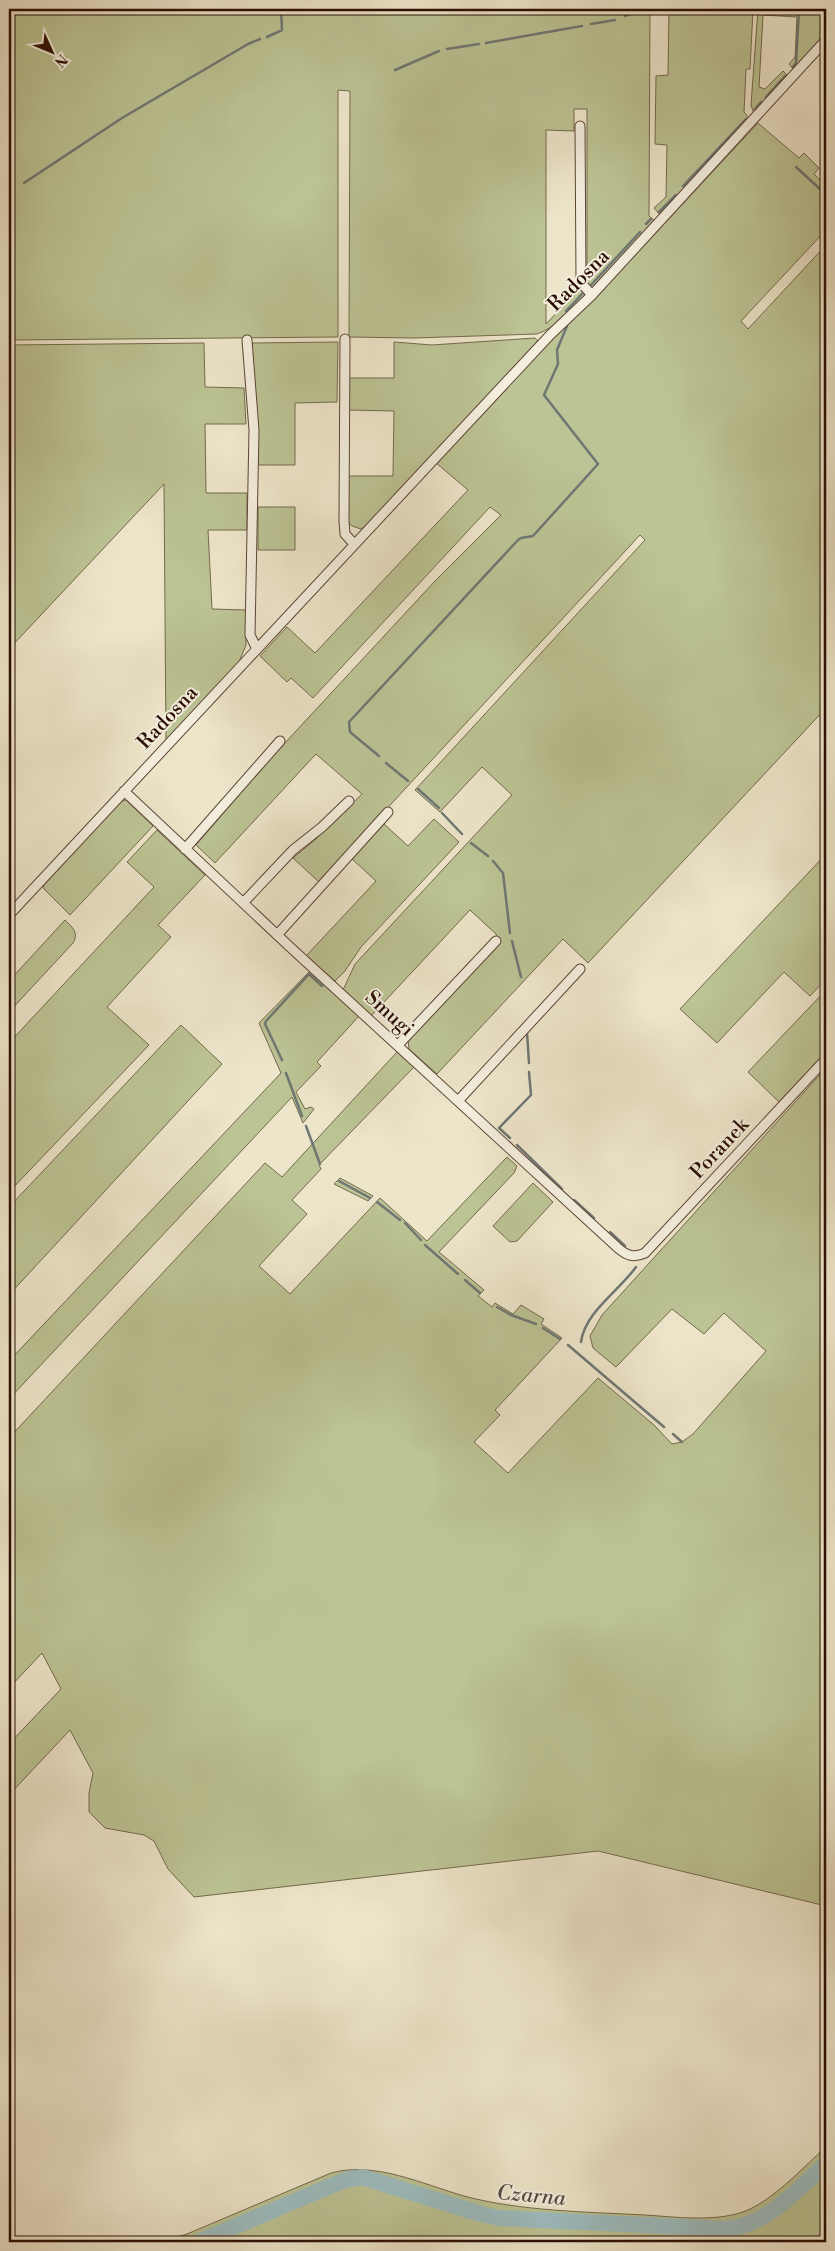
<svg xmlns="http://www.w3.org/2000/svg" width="835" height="2251" font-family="'Libre Bodoni',serif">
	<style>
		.green { fill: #bcc394; stroke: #74684c }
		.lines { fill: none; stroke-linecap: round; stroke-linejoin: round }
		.stream { stroke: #6f7774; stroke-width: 2.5 }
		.river { stroke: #9dbdc0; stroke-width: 16 }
		.street-casing { stroke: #5c4435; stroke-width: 11 }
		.street { stroke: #f3eedd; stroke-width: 9 }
		.labels { text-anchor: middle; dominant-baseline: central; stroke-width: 4; stroke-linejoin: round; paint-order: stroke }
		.street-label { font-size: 20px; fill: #2b0e03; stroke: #f3eedd }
		.water-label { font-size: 21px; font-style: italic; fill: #534b45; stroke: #f3eedd }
	</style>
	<rect width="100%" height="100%" fill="#ede5ca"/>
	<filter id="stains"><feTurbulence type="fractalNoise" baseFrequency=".004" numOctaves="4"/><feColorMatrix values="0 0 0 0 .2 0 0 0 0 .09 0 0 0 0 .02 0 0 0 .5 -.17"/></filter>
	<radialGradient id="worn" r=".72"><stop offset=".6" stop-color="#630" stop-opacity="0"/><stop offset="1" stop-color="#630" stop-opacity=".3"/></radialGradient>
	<!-- green -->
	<path class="green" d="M 9,9 L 650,9 L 649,216 L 654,220 L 594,289 L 585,283 L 587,273 L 587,109 L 574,109 L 574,131 L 546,130 L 546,324 L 580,288 L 585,294 L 585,299 C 571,312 556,327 537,334 L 414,338 L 349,337 L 350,91 L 338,90 L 338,337 L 9,340 Z
		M 669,9 L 753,9 L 750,69 L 746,69 L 744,112 L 749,118 L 660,215 L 654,208 L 666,197 L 667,145 L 655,144 L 656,76 L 668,75 Z
		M 758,9 L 826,9 L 826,34 L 794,70 L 789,64 L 795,57 L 797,17 L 763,15 L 759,87 L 765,89 L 783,71 L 789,77 L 754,114 L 751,105 Z
		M 758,123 L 799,158 L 804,153 L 819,168 L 814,174 L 826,186 L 826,230 L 741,321 L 748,329 L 826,245 L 826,708 L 588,963 L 563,939 L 437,1074 L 409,1049 L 408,1040 L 499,941 L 496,934 L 470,910 L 371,1016 L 343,990 L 355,964 L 512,795 L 482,767 L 440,812 L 415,790 L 645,540 L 640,535 L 319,882 L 293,858 L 316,839 L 362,794 L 316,754 L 215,863 L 196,845 L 271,758 L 435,581 L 501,515 L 490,507 L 313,698 L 291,678 L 287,682 L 260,656 L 287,627 L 315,653 L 468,490 L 435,462 L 561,328 L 582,311 L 597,296 Z
		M 535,338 L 538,341 L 528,353 L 366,526 L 361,529 L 352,526 L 348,522 L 348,476 L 393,476 L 394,411 L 349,410 L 349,378 L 394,378 L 394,342 L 432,345 Z
		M 338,342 L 337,402 L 295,403 L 295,465 L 258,465 L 252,343 Z
		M 204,343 L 205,387 L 244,388 L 246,424 L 205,424 L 206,493 L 247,493 L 247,530 L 208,530 L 212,609 L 246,610 L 246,645 L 239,662 L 166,742 L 164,484 L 9,649 L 9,345 Z
		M 258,507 L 295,507 L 295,550 L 258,550 Z
		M 126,800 L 153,826 L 70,915 L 43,888 L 44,885 L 120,801 Z
		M 434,819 L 459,842 L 361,947 L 345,971 L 335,981 L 306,956 L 376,881 L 352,859 L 384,824 L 408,846 Z
		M 157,830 L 205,875 L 158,925 L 171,937 L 107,1007 L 149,1045 L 9,1192 L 9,1043 L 154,887 L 127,862 Z
		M 826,854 L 826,979 L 810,996 L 784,972 L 717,1043 L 680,1009 Z
		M 65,920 C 73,928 79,933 73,943 L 9,1012 L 9,981 Z
		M 310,971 L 359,1016 L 317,1062 L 321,1066 L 296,1092 L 305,1109 L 311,1107 L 314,1109 L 303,1123 L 292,1097 L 9,1399 L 9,1361 L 281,1073 L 259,1023 Z
		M 826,990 L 826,1052 L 779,1102 L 748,1072 Z
		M 181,1025 L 222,1064 L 9,1295 L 9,1207 Z
		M 397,1052 L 414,1067 L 319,1165 L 321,1169 L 292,1200 L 307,1214 L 259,1266 L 290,1294 L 380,1198 L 427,1241 L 507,1157 L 517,1166 L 514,1173 L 439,1252 L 484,1290 L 478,1296 L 492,1307 L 495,1303 L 513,1314 L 521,1305 L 544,1319 L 541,1324 L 562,1338 L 495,1410 L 500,1415 L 474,1442 L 508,1473 L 598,1378 L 654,1425 L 672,1444 L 682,1442 L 693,1434 L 766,1351 L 724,1313 L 704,1334 L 672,1309 L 616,1367 L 593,1348 L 590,1336 L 602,1315 L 826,1068 L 826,1906 L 598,1851 L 194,1897 L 168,1869 L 154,1841 L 144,1835 L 105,1828 L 89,1812 L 89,1793 L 93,1773 L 70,1730 L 9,1795 L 9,1744 L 61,1689 L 42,1653 L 9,1688 L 9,1438 L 265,1163 L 282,1177 Z
		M 340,1178 L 373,1196 L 368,1201 L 334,1184 Z
		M 533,1183 L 553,1202 L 517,1241 L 510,1242 L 493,1226 Z
		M 826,2147 L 826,2242 L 162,2242 L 187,2234 L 331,2173 C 375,2161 422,2184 464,2196 C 519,2211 587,2212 645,2215 C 676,2217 713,2222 743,2212 C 773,2201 802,2168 826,2147 Z"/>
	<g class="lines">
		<!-- stream -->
		<path class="stream" d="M 625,16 L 643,9
			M 591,24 L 615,20
			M 267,37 L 282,30 L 281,9
			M 486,43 L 582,26
			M 447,49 L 479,44
			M 793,67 L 796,63 L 799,9
			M 395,70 L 439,51
			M 766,97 L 785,76
			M 755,109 L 761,102
			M 796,167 L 821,190
			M 24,183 L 122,118 L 248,44 L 260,39
			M 683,186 L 746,119 L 747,120
			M 825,194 L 826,195
			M 659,212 L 676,195
			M 646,224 L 651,219
			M 591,285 L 640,232
			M 566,311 L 582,294
			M 379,756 L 350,732 L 349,722 L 518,540 L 521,538 L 533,536 L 598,464 L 544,395 L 558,364 L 557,350 L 567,326
			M 386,763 L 408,781
			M 418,789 L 439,808
			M 442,813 L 462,834
			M 471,843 L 488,856
			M 493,861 L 503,873 L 510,933
			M 512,941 L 521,977
			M 527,1032 L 529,1063
			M 282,1060 L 265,1024 L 266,1021 L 309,974 L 322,986
			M 286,1073 L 302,1116
			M 306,1126 L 320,1164
			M 510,1138 L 499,1128 L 531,1095 L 529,1072
			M 517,1145 L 562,1189
			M 339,1181 L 370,1198
			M 574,1200 L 594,1218
			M 377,1202 L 400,1220
			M 405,1223 L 421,1240
			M 610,1232 L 625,1246
			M 425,1245 L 458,1274
			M 465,1280 L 480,1293
			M 497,1307 L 511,1315 L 536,1324
			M 543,1328 L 560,1339
			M 581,1342 C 585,1312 619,1291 636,1267
			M 568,1345 L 664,1427
			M 673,1434 L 682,1442"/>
		<!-- river -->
		<path class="river" d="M 198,2242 L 345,2180 L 362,2177 L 481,2214 L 499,2218 L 727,2229 C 768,2224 796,2191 826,2164"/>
		<defs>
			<path id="street" d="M 580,126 L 581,279 L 583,285 L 592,295
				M 345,339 L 344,521 L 345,534 L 354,544
				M 247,340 L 254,430 L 250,635 L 257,649
				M 124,791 L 290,947 L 618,1248 C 627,1256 634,1258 645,1253 L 826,1059
				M 185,849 L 280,741
				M 243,903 L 293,850 L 322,827 L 349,801
				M 9,915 L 550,335 L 592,295 L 826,40
				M 277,935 L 388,812
				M 398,1045 L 496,941
				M 458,1101 L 580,969"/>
		</defs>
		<!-- street casing -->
		<use href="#street" class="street-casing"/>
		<!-- street -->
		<use href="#street" class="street"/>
	</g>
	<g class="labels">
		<!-- street labels -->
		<g class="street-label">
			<text transform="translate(579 281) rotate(-45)">Radosna</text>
			<text transform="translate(168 718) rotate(-47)">Radosna</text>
			<text transform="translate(389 1014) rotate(42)">Smugi</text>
			<text transform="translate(720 1149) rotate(-47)">Poranek</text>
		</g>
		<!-- water labels -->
		<g class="water-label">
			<text transform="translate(531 2196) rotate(5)">Czarna</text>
		</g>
	</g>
	<!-- margin -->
	<rect width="835" height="2251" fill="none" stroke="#ede5ca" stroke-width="30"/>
	<rect x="10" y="10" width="815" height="2231" fill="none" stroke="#2b0e03" stroke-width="2.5"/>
	<rect x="15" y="15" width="805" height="2221" fill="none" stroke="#2b0e03"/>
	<!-- north arrow -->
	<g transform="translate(52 52) rotate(134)" stroke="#f3eedd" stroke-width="4" paint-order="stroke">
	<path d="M0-4L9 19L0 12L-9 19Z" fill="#2b0e03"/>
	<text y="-8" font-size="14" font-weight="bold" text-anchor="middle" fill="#2b0e03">N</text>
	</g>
	<rect width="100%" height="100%" filter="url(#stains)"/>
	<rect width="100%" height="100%" fill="url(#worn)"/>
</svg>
